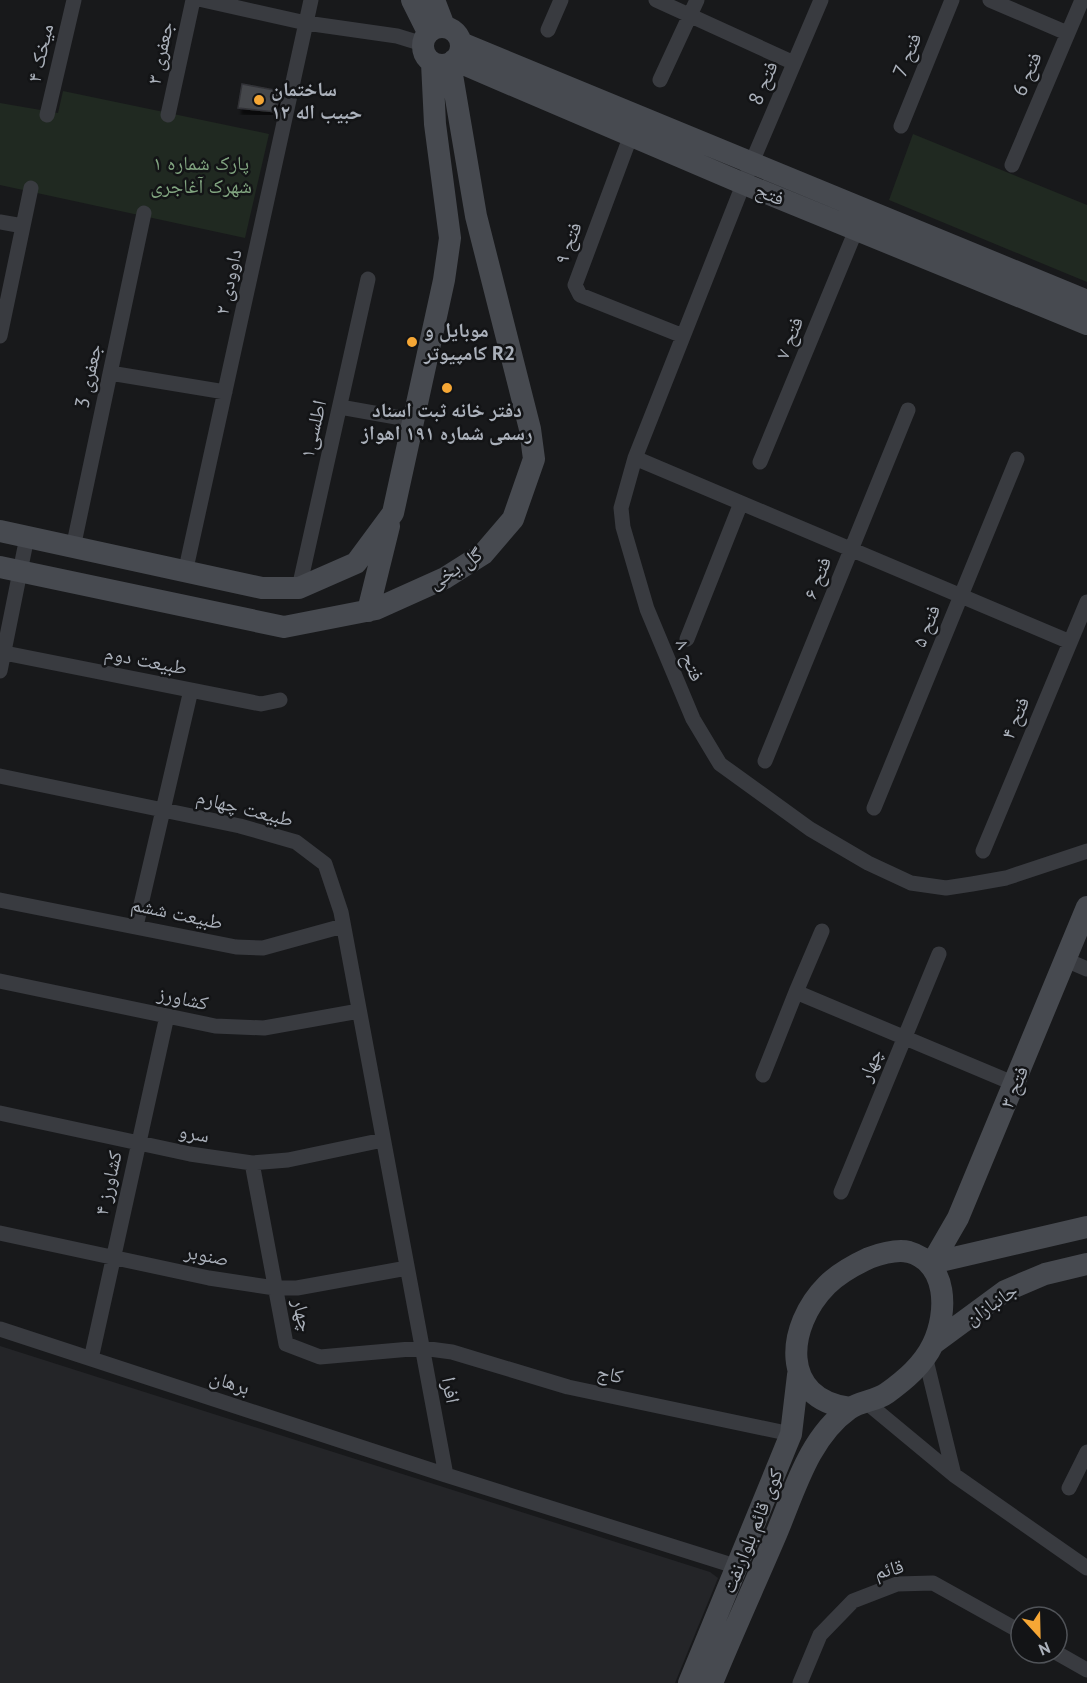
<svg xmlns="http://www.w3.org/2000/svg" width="1087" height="1683" font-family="'PT Sans','Noto Naskh Arabic',sans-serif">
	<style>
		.built { fill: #242528 }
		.green { fill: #202921 }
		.building { fill: #45474b; stroke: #323337; stroke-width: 1.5; filter: url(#shadow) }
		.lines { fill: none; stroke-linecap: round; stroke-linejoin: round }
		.street { stroke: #393b40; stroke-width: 15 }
		.secondary { stroke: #474a50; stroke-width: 22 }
		.poi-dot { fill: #f6a735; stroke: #131416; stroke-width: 2 }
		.labels { text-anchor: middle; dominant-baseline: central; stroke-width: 5; stroke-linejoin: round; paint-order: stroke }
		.street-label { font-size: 20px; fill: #abb1bb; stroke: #131416 }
		.poi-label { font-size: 20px; font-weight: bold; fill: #abb1bb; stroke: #131416; text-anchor: start }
		.park-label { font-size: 20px; fill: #82a681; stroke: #131416 }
	</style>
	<defs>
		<filter id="shadow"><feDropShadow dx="3.5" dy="6" stdDeviation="1.5" flood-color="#0009"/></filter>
	</defs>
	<rect width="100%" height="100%" fill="#18191b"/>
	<!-- built -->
	<path class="built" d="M 0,1346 L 710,1572 L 718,1578 L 675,1683 L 0,1683 Z"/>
	<!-- green -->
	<path class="green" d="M 63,91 L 269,134 L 245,238 L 0,185 L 0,103 L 58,113 Z
		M 913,134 L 1087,205 L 1087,282 L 889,200 Z"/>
	<!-- building -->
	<path class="building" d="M 242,84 L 280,91 L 276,112 L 238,108 Z"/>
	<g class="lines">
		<!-- street -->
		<path class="street" d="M 203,0 L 306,23 L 397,36 L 423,44
			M 656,0 L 794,63
			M 821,0 L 752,162 L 635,458 L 621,508 L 623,527 L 647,609 L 662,645 L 693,719 L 720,764 L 810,829 L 868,863 L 911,883 L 946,888 L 972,884 L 1006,878 L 1087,851
			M 990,0 L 1067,33
			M 548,30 L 561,0
			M 660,80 L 697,0
			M 47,115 L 74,0
			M 168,115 L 193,0
			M 901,126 L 952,0
			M 631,135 L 575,285 L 580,295 L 683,336
			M 1012,165 L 1082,0
			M 0,222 L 23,226
			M 0,336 L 31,188
			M 110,373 L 225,392
			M 340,407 L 413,420
			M 635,458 L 1070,642
			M 760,462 L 856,230
			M 73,548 L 144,213
			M 185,573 L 311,0
			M 299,588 L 368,279
			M 687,639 L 741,503
			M 0,652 L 261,704 L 280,700
			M 0,671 L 27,537
			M 765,761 L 908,410
			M 0,776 L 240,826 L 296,842 L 325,864 L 341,912 L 446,1475 L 738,1567
			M 874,808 L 1017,459
			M 983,851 L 1087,602
			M 0,900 L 236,947 L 263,948 L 343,926
			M 136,926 L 191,690
			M 1066,960 L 1087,969
			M 0,981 L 215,1026 L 264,1028 L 359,1011
			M 796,992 L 822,931
			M 763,1075 L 796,992 L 1015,1084
			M 0,1113 L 190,1154 L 252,1163 L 288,1160 L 383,1140
			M 252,1163 L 286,1344 L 320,1357 L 422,1348 L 452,1352 L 568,1387 L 791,1434
			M 841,1192 L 939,954
			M 0,1233 L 209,1278 L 275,1288 L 297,1288 L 407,1268
			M 0,1329 L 446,1475
			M 925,1356 L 954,1475
			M 91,1359 L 167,1016
			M 866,1402 L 954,1475 L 1087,1568
			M 1069,1488 L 1087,1452
			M 1057,1653 L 1087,1670
			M 800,1683 L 820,1635 L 853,1601 L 897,1584 L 933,1583 L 1021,1632"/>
		<!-- secondary -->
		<path class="secondary" d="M 412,0 L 428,32
			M 434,0 L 444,26
			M423 46a19 19 0 1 1 38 0a19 19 0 1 1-38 0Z
			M 461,43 L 1087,301
			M 454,60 L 737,181 L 1087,324
			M 0,531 L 262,588 L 299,588 L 356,563 L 393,513 L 444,280 L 450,238 L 435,124 L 432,63
			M 0,567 L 284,627 L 376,609 L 445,578 L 483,554 L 513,519 L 534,459 L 530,429 L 476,216 L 450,63
			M 368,611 L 389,526
			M 932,1263 L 958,1218 L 1087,907
			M 932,1263 L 1087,1227
			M 933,1344 L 1005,1291 L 1045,1274 L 1087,1264
			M 689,1683 L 791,1434 L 798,1375
			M 712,1683 C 732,1634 754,1586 775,1537 C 794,1493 808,1438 849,1409 C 860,1401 876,1401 887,1393 C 905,1380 923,1365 933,1344 C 948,1312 948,1263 909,1252 C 897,1249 880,1254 869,1258 C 854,1265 839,1273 827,1285 C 786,1326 779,1399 850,1408"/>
	</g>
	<!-- markers -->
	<g class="poi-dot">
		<circle cx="259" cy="100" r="6"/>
		<circle cx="412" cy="342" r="6"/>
		<circle cx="447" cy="388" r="6"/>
	</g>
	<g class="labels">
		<!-- street labels -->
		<g class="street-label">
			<text transform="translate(40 53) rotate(-77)">میخک ۴</text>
			<text transform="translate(160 53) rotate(-78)">جعفری ۳</text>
			<text transform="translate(907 55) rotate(-68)">فتح 7</text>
			<text transform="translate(1027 74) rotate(-67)">فتح 6</text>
			<text transform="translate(763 83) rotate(-67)">فتح 8</text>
			<text transform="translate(770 194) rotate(22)">فتح</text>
			<text transform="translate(568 243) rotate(-69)">فتح ۹</text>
			<text transform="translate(228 282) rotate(-78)">داوودی ۲</text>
			<text transform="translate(789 338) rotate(-68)">فتح ۷</text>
			<text transform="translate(88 376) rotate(-78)">3 جعفری</text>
			<text transform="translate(313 429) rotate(-77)">اطلسی۱</text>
			<text transform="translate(455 568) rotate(-32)">گل یخی</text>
			<text transform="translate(817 578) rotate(-68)">فتح ۶</text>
			<text transform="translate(926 626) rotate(-68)">فتح ۵</text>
			<text transform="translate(146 660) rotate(11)">طبیعت دوم</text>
			<text transform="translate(690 660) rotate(67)">فتح ۸</text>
			<text transform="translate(1015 718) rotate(-67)">فتح ۴</text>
			<text transform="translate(245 808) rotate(14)">طبیعت چهارم</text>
			<text transform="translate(177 913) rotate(12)">طبیعت ششم</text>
			<text transform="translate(183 998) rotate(12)">کشاورز</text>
			<text transform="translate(870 1065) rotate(-68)">چهار</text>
			<text transform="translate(1014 1087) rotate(-67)">فتح ۳</text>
			<text transform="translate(194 1133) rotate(10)">سرو</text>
			<text transform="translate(108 1183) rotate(-77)">کشاورز ۴</text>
			<text transform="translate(207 1255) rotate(11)">صنوبر</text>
			<text transform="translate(991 1304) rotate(-34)">جانبازان</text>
			<text transform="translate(303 1315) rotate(76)">چهار</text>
			<text transform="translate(610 1374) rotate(12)">کاج</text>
			<text transform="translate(230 1382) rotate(18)">برهان</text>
			<text transform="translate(451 1390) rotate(79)">افرا</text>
			<text transform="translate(752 1531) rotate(-68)">کوی قائم بلوارنفت</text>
			<text transform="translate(889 1569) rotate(-14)">قائم</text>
		</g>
		<!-- poi labels -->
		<g class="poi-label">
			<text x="271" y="89">ساختمان<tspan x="271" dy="23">حبیب اله ۱۲</tspan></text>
			<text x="424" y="330">موبایل و<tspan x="424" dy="23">کامپیوتر R2</tspan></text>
			<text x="447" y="410" text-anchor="middle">دفتر خانه ثبت اسناد<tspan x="447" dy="23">رسمی شماره ۱۹۱ اهواز</tspan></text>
		</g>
		<!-- park labels -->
		<g class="park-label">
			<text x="201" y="163">پارک شماره ۱<tspan x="201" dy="23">شهرک آغاجری</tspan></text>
		</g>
	</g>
	<!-- north arrow -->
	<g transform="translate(1039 1635) rotate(158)"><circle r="28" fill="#131416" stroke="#505358" stroke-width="1.5"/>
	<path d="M0-4.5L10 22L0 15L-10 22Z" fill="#f6a735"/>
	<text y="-9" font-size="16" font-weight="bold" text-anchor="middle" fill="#abb1bb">N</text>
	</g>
</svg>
